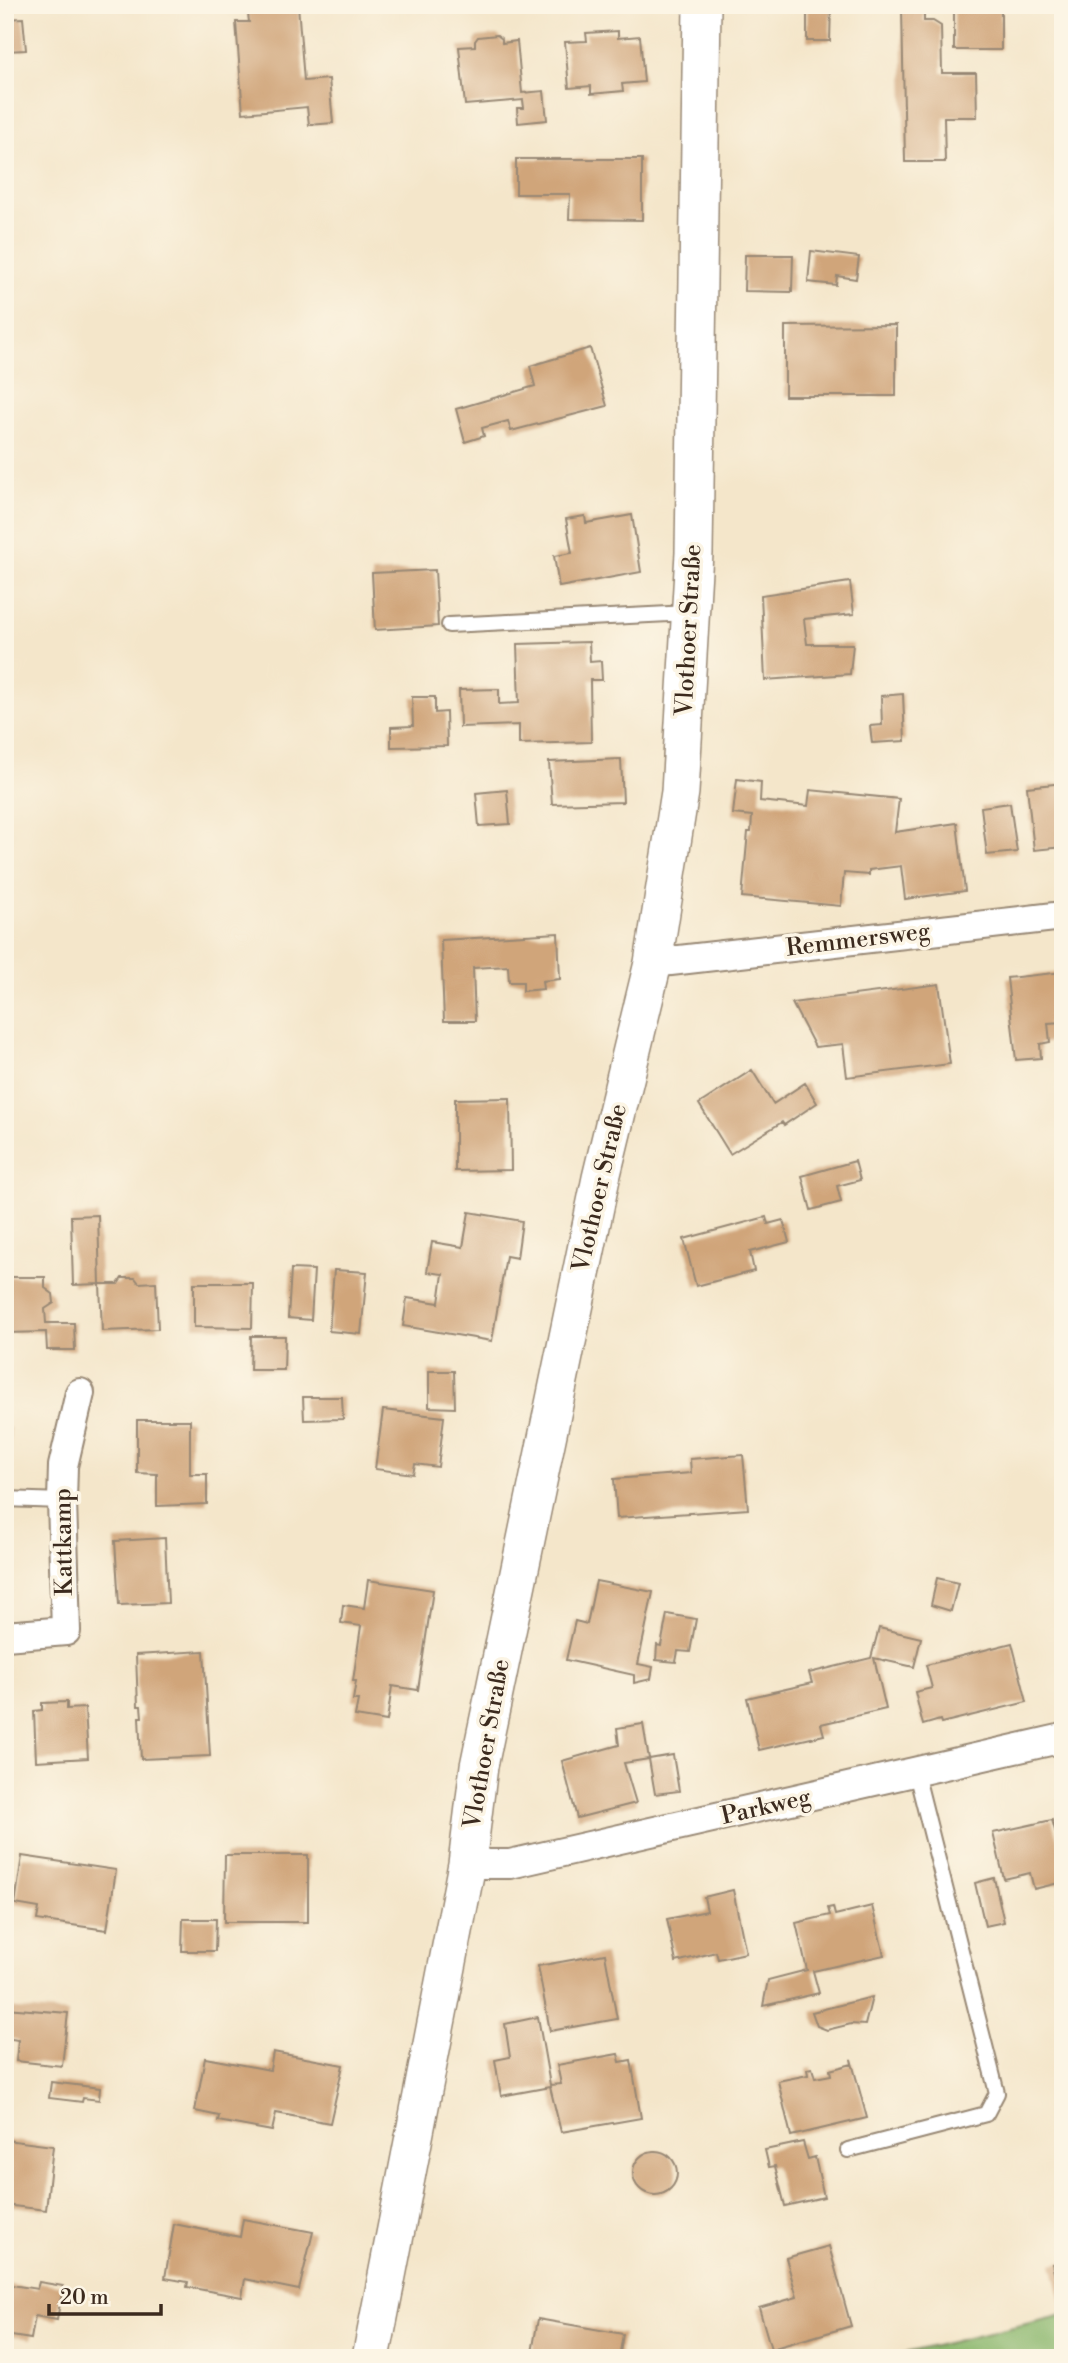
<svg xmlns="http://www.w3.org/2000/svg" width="1068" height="2363" font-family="'Libre Bodoni',serif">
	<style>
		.forest { fill: #8eb971; stroke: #647248; stroke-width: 2 }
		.building { fill: #d0a57a }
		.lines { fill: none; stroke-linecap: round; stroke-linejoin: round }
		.service-casing { stroke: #988874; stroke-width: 18 }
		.minor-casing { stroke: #988874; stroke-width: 32 }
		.tertiary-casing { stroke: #988874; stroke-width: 40 }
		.service { stroke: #fff; stroke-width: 14 }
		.minor { stroke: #fff; stroke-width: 28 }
		.tertiary { stroke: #fff; stroke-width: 37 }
		.labels { text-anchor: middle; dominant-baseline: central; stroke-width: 7; stroke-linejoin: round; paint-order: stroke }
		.street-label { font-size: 24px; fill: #3b2a1e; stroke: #fcf5e5 }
	</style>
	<rect width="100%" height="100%" fill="#fcf5e5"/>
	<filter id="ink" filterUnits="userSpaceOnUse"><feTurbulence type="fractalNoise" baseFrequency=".0143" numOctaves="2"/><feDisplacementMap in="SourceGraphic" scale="14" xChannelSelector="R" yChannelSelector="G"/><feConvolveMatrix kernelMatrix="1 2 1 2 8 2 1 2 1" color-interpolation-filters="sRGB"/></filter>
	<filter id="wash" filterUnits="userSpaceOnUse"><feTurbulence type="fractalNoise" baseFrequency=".00686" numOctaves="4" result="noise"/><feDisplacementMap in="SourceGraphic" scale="28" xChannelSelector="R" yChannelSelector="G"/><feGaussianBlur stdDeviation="1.57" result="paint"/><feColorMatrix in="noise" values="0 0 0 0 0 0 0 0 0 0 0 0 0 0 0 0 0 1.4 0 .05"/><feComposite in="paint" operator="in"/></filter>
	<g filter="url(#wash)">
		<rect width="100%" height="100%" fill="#f4e6ca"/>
		<!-- forest -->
		<path class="forest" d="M 1063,2315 L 1063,2358 L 885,2358 Z"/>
		<g id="blocks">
			<!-- building -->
			<path class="building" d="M 247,5 L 298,5 L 304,81 L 329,79 L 333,123 L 309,125 L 307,107 L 243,113 L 236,22 L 249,22 Z
				M 807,5 L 831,5 L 830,41 L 807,41 Z
				M 954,5 L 1001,5 L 1001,50 L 954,50 Z
				M 924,7 L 924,21 L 933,21 L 941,26 L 942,73 L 976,73 L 977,117 L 944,117 L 945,162 L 905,162 L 902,8 Z
				M 23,18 L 26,50 L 5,51 L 5,19 Z
				M 618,31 L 618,38 L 640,36 L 644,82 L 622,84 L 623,91 L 591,94 L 591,86 L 569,88 L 565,42 L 587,41 L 586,33 Z
				M 497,35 L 502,39 L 502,43 L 517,41 L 522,93 L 544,91 L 547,120 L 518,123 L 517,108 L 524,108 L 523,100 L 465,105 L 459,47 L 475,46 L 475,41 L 478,37 Z
				M 516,159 L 642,159 L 642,220 L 569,219 L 570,194 L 516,194 Z
				M 811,251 L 859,257 L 856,279 L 837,276 L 836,285 L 808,282 Z
				M 745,255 L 793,255 L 792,292 L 744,291 Z
				M 896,325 L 896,396 L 785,396 L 785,326 Z
				M 590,348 L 607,406 L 511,431 L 508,421 L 482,428 L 484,436 L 465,442 L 456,409 L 535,386 L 530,366 Z
				M 632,515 L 641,572 L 559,587 L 554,556 L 572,553 L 566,519 L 585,516 L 586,523 Z
				M 435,570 L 438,626 L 375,630 L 372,573 Z
				M 850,582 L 854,614 L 804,619 L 807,644 L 853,644 L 850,674 L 765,680 L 761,595 Z
				M 589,642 L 590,662 L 601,661 L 602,680 L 590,680 L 591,742 L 519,744 L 519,725 L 460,727 L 459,690 L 499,689 L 499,704 L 519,703 L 517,644 Z
				M 903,694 L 905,741 L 872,743 L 870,726 L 882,725 L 881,696 Z
				M 412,697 L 435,697 L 435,713 L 446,712 L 447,746 L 391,747 L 391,727 L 413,726 Z
				M 621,759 L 623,802 L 552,804 L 549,762 Z
				M 737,779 L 761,782 L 760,801 L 808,806 L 810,790 L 899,799 L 895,832 L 957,823 L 965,891 L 905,899 L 901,866 L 869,870 L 869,875 L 844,873 L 841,906 L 742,897 L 748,832 L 751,832 L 752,816 L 733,814 Z
				M 1063,783 L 1063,847 L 1034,850 L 1027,787 Z
				M 507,790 L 510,824 L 479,826 L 476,793 Z
				M 1010,803 L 1017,852 L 987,855 L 981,807 Z
				M 558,933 L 560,979 L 542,981 L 543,989 L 523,991 L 523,982 L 509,982 L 508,966 L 473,968 L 475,1021 L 444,1021 L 441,940 Z
				M 1063,972 L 1063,1022 L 1048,1023 L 1050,1042 L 1040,1044 L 1041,1058 L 1016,1060 L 1007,978 Z
				M 939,984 L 950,1064 L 847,1077 L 843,1044 L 815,1047 L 792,1003 Z
				M 752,1070 L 773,1104 L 805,1083 L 817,1103 L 784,1125 L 782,1122 L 730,1154 L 699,1104 Z
				M 510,1098 L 511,1170 L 455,1171 L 455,1099 Z
				M 855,1161 L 860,1180 L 837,1186 L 841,1202 L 811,1210 L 802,1176 Z
				M 469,1212 L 522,1221 L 517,1258 L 506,1256 L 492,1341 L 403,1326 L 407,1298 L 439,1303 L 443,1274 L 427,1272 L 432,1242 L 463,1247 Z
				M 98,1215 L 100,1284 L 118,1284 L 122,1278 L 135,1278 L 139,1283 L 156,1282 L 158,1329 L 102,1331 L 100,1284 L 73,1285 L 71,1216 Z
				M 766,1217 L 768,1224 L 783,1220 L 789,1242 L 750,1252 L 754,1271 L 696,1286 L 684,1239 Z
				M 291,1269 L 314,1270 L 311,1320 L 288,1318 Z
				M 334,1270 L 367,1272 L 361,1334 L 329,1331 Z
				M 5,1277 L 45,1277 L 45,1288 L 53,1294 L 54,1303 L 45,1309 L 46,1323 L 74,1323 L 75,1350 L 47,1350 L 46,1332 L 5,1333 Z
				M 194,1283 L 253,1283 L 252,1328 L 194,1327 Z
				M 251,1336 L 285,1336 L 284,1370 L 250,1370 Z
				M 429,1371 L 454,1371 L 455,1408 L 429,1407 Z
				M 303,1397 L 342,1397 L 343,1419 L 304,1420 Z
				M 383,1410 L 444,1417 L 438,1467 L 415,1464 L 413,1474 L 375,1469 Z
				M 137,1420 L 190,1420 L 190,1474 L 207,1474 L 207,1504 L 157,1506 L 157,1474 L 137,1473 Z
				M 5,1428 L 10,1428 L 10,1473 L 5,1473 Z
				M 743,1455 L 748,1509 L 617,1518 L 614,1479 L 691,1473 L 690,1459 Z
				M 165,1538 L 168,1603 L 119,1605 L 115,1541 Z
				M 937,1578 L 958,1583 L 951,1611 L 931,1605 Z
				M 368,1580 L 433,1590 L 418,1690 L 392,1686 L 387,1721 L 355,1716 L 358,1700 L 353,1700 L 356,1681 L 353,1681 L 361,1626 L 341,1623 L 343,1605 L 364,1608 Z
				M 596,1581 L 653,1592 L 638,1664 L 653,1667 L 651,1679 L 634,1683 L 634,1675 L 566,1660 L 575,1621 L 587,1624 Z
				M 667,1614 L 696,1619 L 690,1652 L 678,1651 L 676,1662 L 656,1660 L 657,1645 L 661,1646 Z
				M 879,1628 L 921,1638 L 914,1667 L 874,1658 L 886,1709 L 821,1724 L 824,1735 L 759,1750 L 747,1698 L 812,1683 L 809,1673 L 871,1658 Z
				M 1012,1643 L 1027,1702 L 941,1723 L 940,1720 L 923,1725 L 915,1692 L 932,1688 L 926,1665 Z
				M 204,1651 L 210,1756 L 141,1759 L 139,1717 L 142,1717 L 141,1706 L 138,1706 L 136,1655 Z
				M 67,1702 L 67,1709 L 85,1708 L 88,1758 L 36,1761 L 34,1711 L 42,1710 L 42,1703 Z
				M 643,1724 L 649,1759 L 673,1755 L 679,1791 L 655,1794 L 649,1759 L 624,1763 L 636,1803 L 577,1818 L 562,1761 L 619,1745 L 617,1728 Z
				M 1052,1820 L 1063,1858 L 1063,1882 L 1034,1889 L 1030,1873 L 1004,1879 L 993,1833 Z
				M 225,1855 L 308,1855 L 308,1922 L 224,1922 Z
				M 22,1856 L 116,1870 L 107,1930 L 37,1920 L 39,1908 L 15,1904 Z
				M 994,1878 L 1004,1922 L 985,1926 L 975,1883 Z
				M 733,1890 L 746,1953 L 718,1959 L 716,1952 L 676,1962 L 667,1919 L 707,1911 L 704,1897 Z
				M 872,1906 L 884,1955 L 813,1971 L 819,1993 L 763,2006 L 768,1980 L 807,1970 L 796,1923 L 830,1915 L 828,1908 L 833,1907 L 835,1915 Z
				M 183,1919 L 216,1919 L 215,1951 L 182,1951 Z
				M 605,1954 L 617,2019 L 550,2031 L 538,1966 Z
				M 872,1997 L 865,2025 L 851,2024 L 827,2030 L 817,2026 L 812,2012 Z
				M 5,2008 L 68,2013 L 62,2066 L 16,2061 L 18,2040 L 5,2038 Z
				M 538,2017 L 550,2085 L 561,2084 L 557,2065 L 618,2054 L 620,2062 L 631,2060 L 641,2118 L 561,2132 L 550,2087 L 501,2096 L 495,2060 L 510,2057 L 505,2024 Z
				M 273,2052 L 343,2065 L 330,2123 L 276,2113 L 272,2131 L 218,2121 L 219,2116 L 195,2111 L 205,2058 L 270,2070 Z
				M 851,2059 L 867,2118 L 791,2136 L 778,2081 L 808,2075 L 807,2069 L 812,2068 L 815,2078 L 831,2075 L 830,2070 L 852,2064 Z
				M 51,2082 L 100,2088 L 99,2100 L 83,2098 L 82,2102 L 49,2098 Z
				M 6,2140 L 53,2146 L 46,2210 L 5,2205 Z
				M 803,2142 L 808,2159 L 815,2157 L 824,2197 L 785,2206 L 775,2166 L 769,2167 L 765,2150 Z
				M633 2173a22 22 0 1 1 44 0a22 22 0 1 1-44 0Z
				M 243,2219 L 313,2232 L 299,2290 L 245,2279 L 242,2297 L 187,2287 L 188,2282 L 165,2278 L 174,2224 L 240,2237 Z
				M 829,2246 L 851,2326 L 771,2349 L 759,2308 L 797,2297 L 786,2258 Z
				M 1063,2261 L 1063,2304 L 1062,2305 L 1052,2264 Z
				M 39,2282 L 63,2286 L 57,2320 L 35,2316 L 31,2339 L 5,2335 L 5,2284 L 37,2289 Z
				M 538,2319 L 623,2334 L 619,2358 L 531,2358 Z"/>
		</g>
	</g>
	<g filter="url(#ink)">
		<use href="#blocks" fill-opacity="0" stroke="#988874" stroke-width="2"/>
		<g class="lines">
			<defs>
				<path id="service" d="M 449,625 L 689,613
					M 5,1499 L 62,1501
					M 848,2150 L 986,2114 L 997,2093 L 916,1773"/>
				<path id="minor" d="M 653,963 L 1063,916
					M 5,1636 L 66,1631 L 62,1501 L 63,1466 L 80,1393
					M 467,1864 L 510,1864 L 1063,1738"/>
				<path id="tertiary" d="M 371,2358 L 467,1864 L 479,1766 L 601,1178 L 653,963 L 680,792 L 694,553 L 702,5"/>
			</defs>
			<!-- service casing -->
			<use href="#service" class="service-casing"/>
			<!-- minor casing -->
			<use href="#minor" class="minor-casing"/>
			<!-- tertiary casing -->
			<use href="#tertiary" class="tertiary-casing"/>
			<!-- service -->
			<use href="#service" class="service"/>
			<!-- minor -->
			<use href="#minor" class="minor"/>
			<!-- tertiary -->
			<use href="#tertiary" class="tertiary"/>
		</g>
	</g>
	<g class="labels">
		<!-- street labels -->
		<g class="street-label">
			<text transform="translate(689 630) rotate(-87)">Vlothoer Straße</text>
			<text transform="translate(858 940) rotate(-7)">Remmersweg</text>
			<text transform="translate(600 1188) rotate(-77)">Vlothoer Straße</text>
			<text transform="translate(64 1542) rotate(-91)">Kattkamp</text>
			<text transform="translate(487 1744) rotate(-80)">Vlothoer Straße</text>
			<text transform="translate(766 1807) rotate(-13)">Parkweg</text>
		</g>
	</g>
	<!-- margin -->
	<rect width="1068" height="2363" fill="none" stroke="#fcf5e5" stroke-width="28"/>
	<!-- scale -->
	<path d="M49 2304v10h112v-10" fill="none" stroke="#3b2a1e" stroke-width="3.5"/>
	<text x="60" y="2304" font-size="21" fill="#3b2a1e" stroke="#fcf5e5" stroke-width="5" paint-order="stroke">20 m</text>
</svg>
